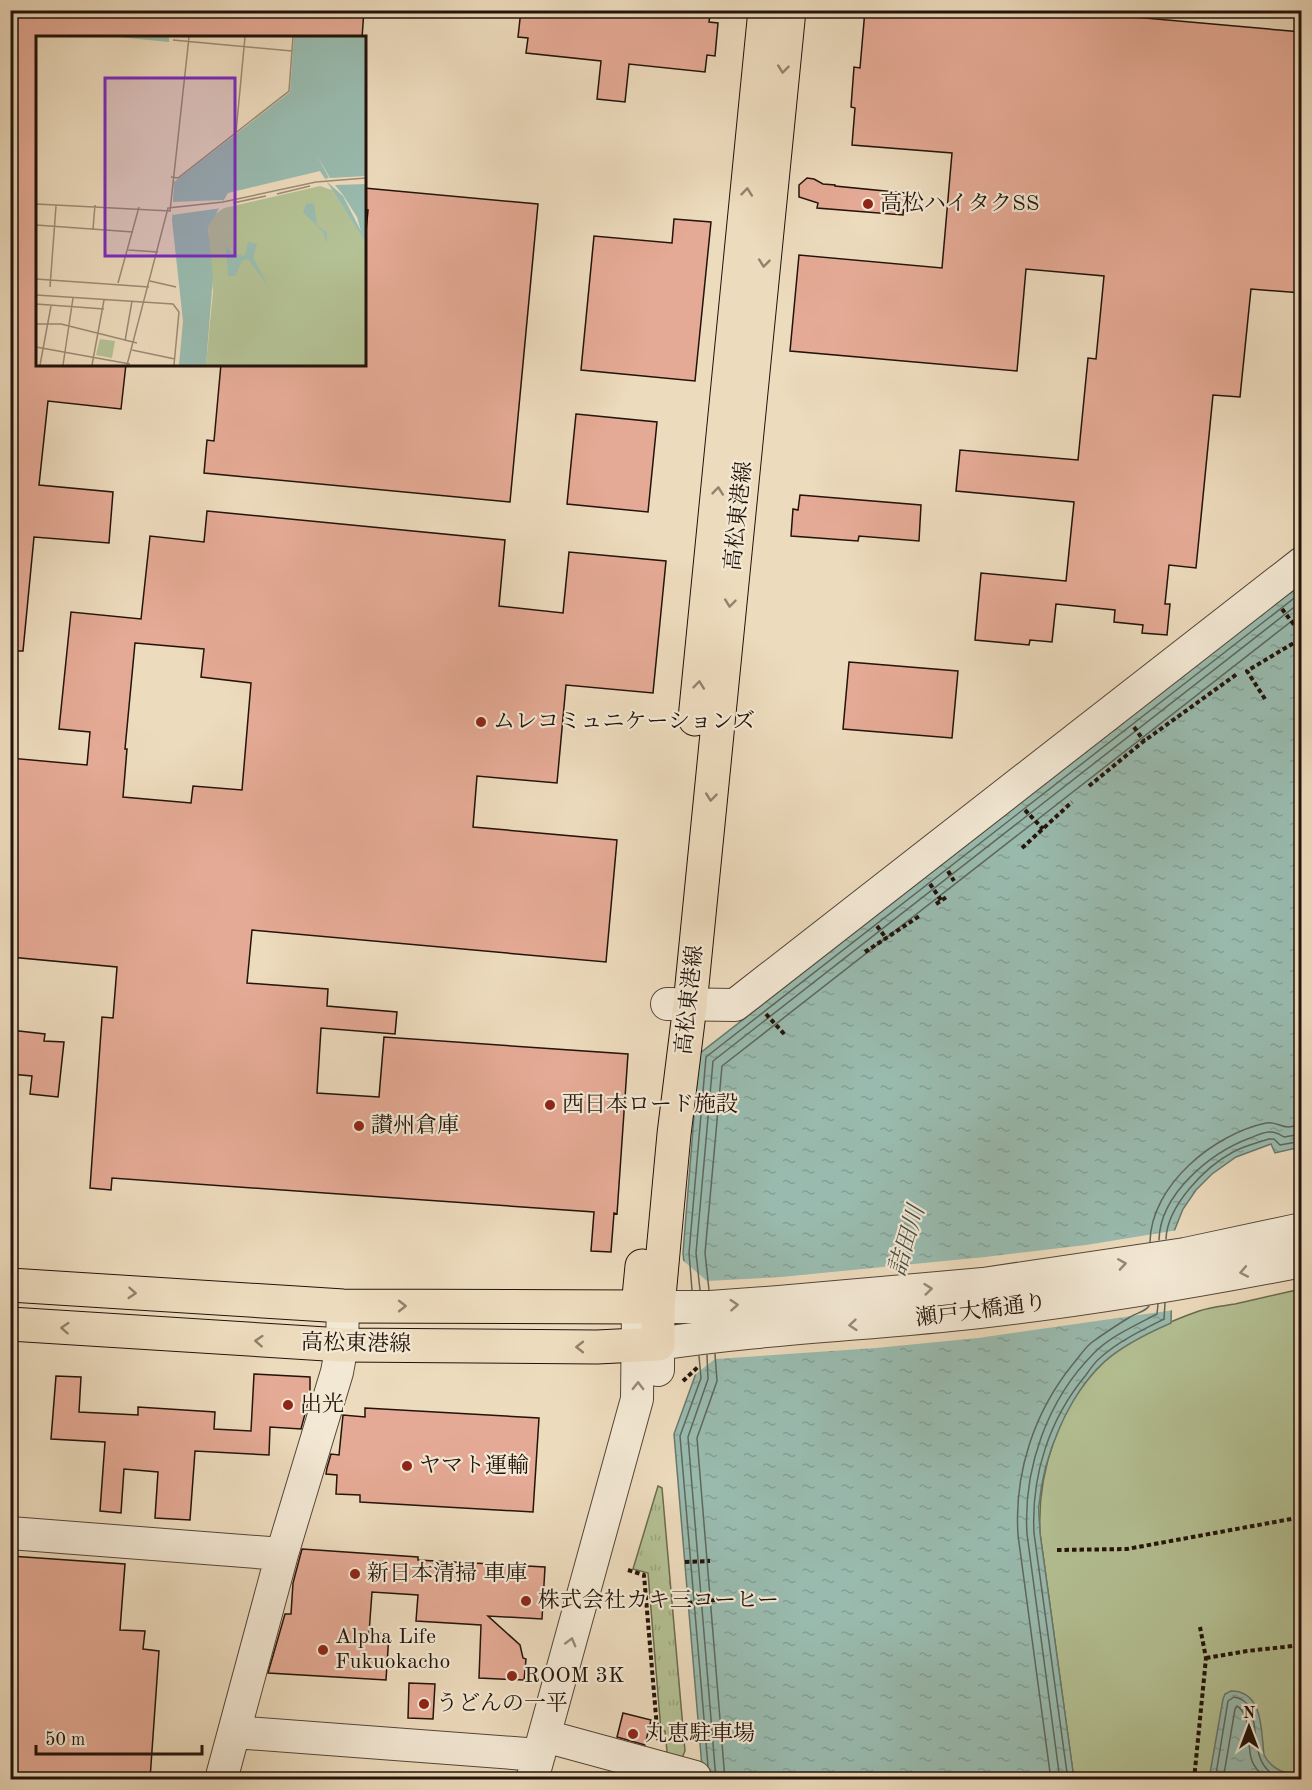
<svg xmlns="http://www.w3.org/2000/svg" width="1312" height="1790" font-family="'Old Standard TT','Noto Serif JP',serif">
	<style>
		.grass { fill: #b4c194; stroke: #6b6a4f; stroke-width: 1.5 }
		.park { fill: url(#park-tufts); stroke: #6b6a4f; stroke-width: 1.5 }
		.water { fill: url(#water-ripples); stroke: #69786d; stroke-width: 1.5 }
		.pier { fill: #eddbbd }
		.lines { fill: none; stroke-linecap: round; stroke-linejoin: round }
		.shore { stroke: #5e675c; stroke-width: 1.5 }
		.building { fill: #e5aa95; stroke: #22130a; stroke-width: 1.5; fill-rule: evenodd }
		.minor-casing { stroke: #554537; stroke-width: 34 }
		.major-casing { stroke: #22130a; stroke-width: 35 }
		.path { stroke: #22130a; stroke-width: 4; stroke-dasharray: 4.5 3; stroke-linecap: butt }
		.minor { stroke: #f3e8d4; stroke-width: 32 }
		.major { stroke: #eddbbd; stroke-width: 33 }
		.oneway { stroke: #92816c }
		.oneway2 { stroke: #958879 }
		.poi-dot { fill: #8f2418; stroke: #f3e8d4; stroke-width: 2 }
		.labels { text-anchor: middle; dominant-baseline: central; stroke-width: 4.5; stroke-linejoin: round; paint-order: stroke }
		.poi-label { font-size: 22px; fill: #22130a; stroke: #f3e8d4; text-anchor: start }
		.street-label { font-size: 22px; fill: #22130a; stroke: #f3e8d4 }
		.water-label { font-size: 24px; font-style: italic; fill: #4c4e44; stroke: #f3e8d4 }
		.inset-road { fill: none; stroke: #9c8b75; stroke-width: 1.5 }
		.view { fill: #7b2cbf; fill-opacity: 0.15; stroke: #7b2cbf; stroke-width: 3 }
		.inset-edge { fill: none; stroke: #22130a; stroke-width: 3 }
	</style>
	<defs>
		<pattern id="park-tufts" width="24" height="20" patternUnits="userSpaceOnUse" patternTransform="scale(1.5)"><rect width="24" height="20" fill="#b4c194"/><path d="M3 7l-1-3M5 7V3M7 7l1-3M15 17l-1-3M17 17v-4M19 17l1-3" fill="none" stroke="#9aa57e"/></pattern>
		<pattern id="water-ripples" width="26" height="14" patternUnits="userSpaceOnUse" patternTransform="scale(1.5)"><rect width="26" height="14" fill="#99bbaf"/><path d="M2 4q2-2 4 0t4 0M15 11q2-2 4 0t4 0" fill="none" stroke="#84a095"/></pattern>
	</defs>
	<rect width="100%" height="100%" fill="#eddbbd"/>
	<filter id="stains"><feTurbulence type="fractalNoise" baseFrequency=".00333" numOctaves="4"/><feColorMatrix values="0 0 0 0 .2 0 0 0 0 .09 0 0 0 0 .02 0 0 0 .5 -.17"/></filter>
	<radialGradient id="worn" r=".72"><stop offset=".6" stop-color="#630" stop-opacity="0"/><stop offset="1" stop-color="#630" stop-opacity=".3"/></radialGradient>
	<!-- grass -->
	<path class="grass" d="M 1301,1289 L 1301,1779 L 1074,1780 L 1040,1533 C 1037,1472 1059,1406 1103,1363 C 1125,1341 1170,1321 1199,1311 C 1210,1307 1223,1306 1235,1304 C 1257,1299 1279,1294 1301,1289 Z"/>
	<!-- park -->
	<path class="park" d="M 658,1486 L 662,1488 L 685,1751 L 682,1758 L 668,1762 L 665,1731 L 661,1731 L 648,1573 L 633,1569 Z"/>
	<!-- water -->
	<path class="water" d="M 1301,584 L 1301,1147 L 1275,1153 L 1271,1144 L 1236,1157 L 1212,1174 L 1196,1190 L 1183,1209 L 1173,1234 L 1171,1323 C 1148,1333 1123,1345 1104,1362 C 1068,1395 1043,1457 1039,1505 C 1038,1514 1040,1524 1040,1533 L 1074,1779 L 703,1779 L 674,1434 L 695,1376 L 683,1253 L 699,1054 Z
		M 1231,1691 C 1264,1691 1261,1732 1264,1755 C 1272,1770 1285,1774 1301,1775 L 1301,1779 L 1209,1779 L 1223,1699 L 1225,1694 Z"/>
	<!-- pier -->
	<path class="pier" d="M 1178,1230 L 1176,1235 L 1174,1310 L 978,1338 L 876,1348 L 715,1359 L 692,1377 L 680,1258 L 707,1281 L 781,1277 L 985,1257 L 1086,1245 Z"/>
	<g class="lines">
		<!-- shore -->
		<path class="shore" d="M 1166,1239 C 1167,1206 1205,1167 1233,1152 C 1244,1146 1257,1143 1269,1139 L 1274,1139 L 1280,1145 L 1302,1141
			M 1159,1240 C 1160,1194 1210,1153 1250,1138 C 1263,1133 1271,1128 1284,1137 L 1302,1134
			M 1150,1242 C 1151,1185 1214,1134 1266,1123 C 1275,1121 1280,1127 1288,1127 C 1292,1127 1297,1125 1302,1125
			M 692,1290 L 689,1253 L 706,1057 L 1302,592
			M 700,1290 L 696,1253 L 713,1061 L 1302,601
			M 709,1290 L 705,1253 L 722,1066 L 1302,613
			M 715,1354 L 717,1381 L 697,1438 L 725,1780
			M 707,1355 L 708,1379 L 688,1437 L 716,1780
			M 699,1356 L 701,1378 L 680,1436 L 708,1766
			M 1051,1780 L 1018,1535 C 1014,1473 1034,1412 1073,1364 C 1079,1357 1084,1349 1091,1343 C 1103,1334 1117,1325 1130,1317 C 1136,1313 1145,1312 1149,1306
			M 1060,1780 L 1027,1534 C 1023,1469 1047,1400 1094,1353 C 1111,1336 1136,1325 1157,1314 L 1158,1304
			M 1068,1780 L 1034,1533 C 1031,1476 1049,1419 1086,1375 C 1090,1369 1095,1362 1101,1357 C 1119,1341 1142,1330 1164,1319 L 1165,1303
			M 1215,1780 L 1228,1701 L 1234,1697 C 1272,1703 1236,1767 1286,1780
			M 1223,1780 L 1235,1709 L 1237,1706 C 1253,1716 1246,1745 1252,1761 C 1255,1769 1261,1774 1267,1780"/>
	</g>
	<!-- building -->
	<path class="building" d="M 10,10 L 364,10 L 362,38 L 38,38 L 38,364 L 126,364 L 121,409 L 48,401 L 39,485 L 113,492 L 109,543 L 34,537 L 23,651 L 10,651 Z
		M 521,10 L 666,10 L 710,15 L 709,22 L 718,23 L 715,56 L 707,55 L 705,72 L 629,64 L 625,102 L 597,99 L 601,61 L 526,53 L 528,38 L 518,37 Z
		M 865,10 L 1054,10 L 1302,32 L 1302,293 L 1251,289 L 1240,397 L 1213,395 L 1196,568 L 1169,565 L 1165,604 L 1170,604 L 1167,635 L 1142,633 L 1143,625 L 1114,622 L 1115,610 L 1056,604 L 1052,642 L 1030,640 L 1029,645 L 975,640 L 981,573 L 1066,581 L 1074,502 L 956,491 L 960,450 L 1078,460 L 1088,358 L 1096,359 L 1104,276 L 1026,269 L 1017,371 L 790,351 L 799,255 L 942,268 L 952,153 L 852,145 L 855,108 L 851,107 L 854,67 L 860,68 Z
		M 807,178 L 814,179 L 823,184 L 835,185 L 835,186 L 905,193 L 903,215 L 817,208 L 818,203 L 799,197 L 799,185 Z
		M 364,188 L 538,204 L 510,502 L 204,473 L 207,440 L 214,441 L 221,364 L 364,364 L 364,252 L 368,210 L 364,210 Z
		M 674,219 L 711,222 L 695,381 L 581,370 L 594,236 L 672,243 Z
		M 576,414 L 657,422 L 648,512 L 567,504 Z
		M 800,495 L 921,505 L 919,541 L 859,536 L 858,541 L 791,536 L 793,509 L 798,510 Z
		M 207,511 L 505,540 L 499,606 L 563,613 L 569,552 L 666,561 L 653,693 L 566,685 L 557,783 L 477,776 L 473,827 L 617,840 L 606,962 L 252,930 L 247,983 L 328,989 L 327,1006 L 397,1012 L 395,1034 L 321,1028 L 317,1093 L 379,1097 L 384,1037 L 628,1054 L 617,1214 L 614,1213 L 611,1252 L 591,1251 L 594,1212 L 112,1178 L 111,1190 L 90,1188 L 102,1017 L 113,1018 L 117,967 L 10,957 L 10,758 L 87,765 L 90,732 L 59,729 L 71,612 L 141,619 L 150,536 L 204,542 ZM 135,643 L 204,649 L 201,677 L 251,683 L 242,790 L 193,786 L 191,803 L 123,797 L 127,749 L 125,749 Z
		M 849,662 L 958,671 L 952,738 L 843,729 Z
		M 10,1030 L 45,1034 L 44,1041 L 64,1042 L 58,1097 L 30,1094 L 32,1076 L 10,1074 Z
		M 254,1374 L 310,1377 L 310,1395 L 301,1429 L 270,1427 L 269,1455 L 195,1451 L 190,1520 L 155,1518 L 158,1472 L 124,1469 L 121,1513 L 100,1511 L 105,1442 L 51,1439 L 56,1376 L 81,1377 L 79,1412 L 138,1415 L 138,1407 L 215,1412 L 214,1429 L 251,1431 Z
		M 365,1408 L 539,1418 L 533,1512 L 360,1502 L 360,1495 L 336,1494 L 337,1475 L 326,1474 L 327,1468 L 331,1454 L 339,1455 L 343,1415 L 365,1417 Z
		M 302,1549 L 418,1557 L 418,1560 L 545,1567 L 542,1619 L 488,1616 L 520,1645 L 523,1658 L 526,1659 L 524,1680 L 479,1678 L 481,1625 L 416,1621 L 418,1595 L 372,1592 L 369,1633 L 389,1634 L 386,1680 L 268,1673 L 285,1614 L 291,1614 L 293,1583 Z
		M 10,1556 L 125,1564 L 120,1630 L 145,1631 L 143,1649 L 159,1651 L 150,1779 L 10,1778 Z
		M 409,1683 L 435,1684 L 433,1719 L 408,1718 Z
		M 623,1713 L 651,1720 L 645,1745 L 617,1737 Z"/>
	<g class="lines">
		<defs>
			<path id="minor" d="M 667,1004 L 735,1005 L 1302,563
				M 658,1370 L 658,1344 C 764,1328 872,1324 979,1312 C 1087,1300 1194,1282 1302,1261
				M 10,1533 L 282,1554
				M 235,1732 L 539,1755
				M 545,1736 L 695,1777
				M 221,1780 L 282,1554 L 337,1372 L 342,1345 L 343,1306
				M 532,1780 L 637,1399 L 638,1307 L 710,1307 L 779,1302 L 983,1284 L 1185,1254 L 1302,1229"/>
			<path id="major" d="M 695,719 L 765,10
				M 10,1285 L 343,1306 L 638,1307 L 642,1266
				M 10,1324 L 342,1345 L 597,1347 L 658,1344 L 658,1307 L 674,1134 L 690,1005 L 789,10"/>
		</defs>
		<!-- minor casing -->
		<use href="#minor" class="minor-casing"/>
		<!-- major casing -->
		<use href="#major" class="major-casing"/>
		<!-- path -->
		<path class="path" d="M 1282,609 L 1302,635
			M 1265,699 L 1247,671 L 1302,638
			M 1134,727 L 1144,741
			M 1089,786 L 1144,741 L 1237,674
			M 1025,810 L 1043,829
			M 1022,848 L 1072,802
			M 948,871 L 954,881
			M 930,884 L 941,900
			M 936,904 L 948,896
			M 877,926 L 886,938
			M 865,952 L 921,915
			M 766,1014 L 786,1036
			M 683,1381 L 699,1366
			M 1057,1550 L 1127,1549 L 1302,1517
			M 685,1562 L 710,1561
			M 628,1570 L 644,1575 L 658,1740
			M 688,1603 L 716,1600
			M 1206,1658 L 1247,1651 L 1302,1645
			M 1194,1780 L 1206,1658 L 1200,1627"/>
		<!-- minor -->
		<use href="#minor" class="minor"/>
		<!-- major -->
		<use href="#major" class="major"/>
	</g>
	<!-- one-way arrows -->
	<defs><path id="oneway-chevron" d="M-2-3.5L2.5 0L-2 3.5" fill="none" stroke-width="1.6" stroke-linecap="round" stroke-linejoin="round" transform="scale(1.5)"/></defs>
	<g class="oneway">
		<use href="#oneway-chevron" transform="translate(783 69) rotate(96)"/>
		<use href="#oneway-chevron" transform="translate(747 192) rotate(-84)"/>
		<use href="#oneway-chevron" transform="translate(764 263) rotate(96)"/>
		<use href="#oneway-chevron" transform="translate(718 491) rotate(-84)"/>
		<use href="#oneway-chevron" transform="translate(730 603) rotate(96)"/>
		<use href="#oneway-chevron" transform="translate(699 685) rotate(-84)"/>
		<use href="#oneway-chevron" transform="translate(711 797) rotate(96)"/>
		<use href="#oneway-chevron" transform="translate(132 1293) rotate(4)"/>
		<use href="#oneway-chevron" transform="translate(402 1306)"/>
		<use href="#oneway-chevron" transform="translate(65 1328) rotate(-176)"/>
		<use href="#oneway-chevron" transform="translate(259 1341) rotate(-176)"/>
		<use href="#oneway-chevron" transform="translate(580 1347) rotate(180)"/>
	</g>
	<g class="oneway2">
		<use href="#oneway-chevron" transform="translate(1122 1264) rotate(-9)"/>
		<use href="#oneway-chevron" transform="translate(1244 1272) rotate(169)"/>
		<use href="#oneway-chevron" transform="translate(928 1289) rotate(-6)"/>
		<use href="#oneway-chevron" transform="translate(734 1305) rotate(-4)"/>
		<use href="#oneway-chevron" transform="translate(853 1325) rotate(175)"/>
		<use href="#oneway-chevron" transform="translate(638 1386) rotate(-89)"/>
		<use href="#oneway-chevron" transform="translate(571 1642) rotate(-75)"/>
	</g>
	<!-- markers -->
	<g class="poi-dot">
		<circle cx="868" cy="204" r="6"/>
		<circle cx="481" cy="722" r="6"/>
		<circle cx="550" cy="1105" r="6"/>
		<circle cx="359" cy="1126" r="6"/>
		<circle cx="288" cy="1405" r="6"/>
		<circle cx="407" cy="1466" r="6"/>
		<circle cx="355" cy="1574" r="6"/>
		<circle cx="526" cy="1601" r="6"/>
		<circle cx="323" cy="1650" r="6"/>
		<circle cx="512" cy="1676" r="6"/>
		<circle cx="424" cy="1704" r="6"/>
		<circle cx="633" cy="1734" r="6"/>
	</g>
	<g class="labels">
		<!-- poi labels -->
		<g class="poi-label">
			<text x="880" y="204">高松ハイタクSS</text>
			<text x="493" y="722">ムレコミュニケーションズ</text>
			<text x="562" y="1105">西日本ロード施設</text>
			<text x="371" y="1126">讃州倉庫</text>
			<text x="300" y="1405">出光</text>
			<text x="419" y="1466">ヤマト運輸</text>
			<text x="367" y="1574">新日本清掃 車庫</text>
			<text x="538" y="1601">株式会社カキ三コーヒー</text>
			<text x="335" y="1637">Alpha Life<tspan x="335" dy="25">Fukuokacho</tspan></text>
			<text x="524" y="1676">ROOM 3K</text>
			<text x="436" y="1704">うどんの一平</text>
			<text x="645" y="1734">丸恵駐車場</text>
		</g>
		<!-- street labels -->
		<g class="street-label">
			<text transform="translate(739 516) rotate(-84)">高松東港線</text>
			<text transform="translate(690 1000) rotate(-84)">高松東港線</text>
			<text transform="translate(981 1311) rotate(-7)">瀬戸大橋通り</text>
			<text transform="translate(356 1344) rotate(1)">高松東港線</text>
		</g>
		<!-- water labels -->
		<g class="water-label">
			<text transform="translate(908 1241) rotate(-73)">詰田川</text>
		</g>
	</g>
	<!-- overview -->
	<g transform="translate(36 36)">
		<rect width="330" height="330" fill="#eddbbd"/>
		<path d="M 284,150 L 296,154 L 328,203 L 327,193 L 330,207 L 330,329 L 170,329 L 177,256 L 172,191 L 176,180 L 188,172 ZM 64,303 L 79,305 L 76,322 L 60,319 Z" fill="#b4c194"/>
		<path d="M 82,1 L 133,1 L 133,6 ZM 258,1 L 330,1 L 330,207 L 284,135 L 192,157 L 172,191 L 177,241 L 170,329 L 143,329 L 147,285 L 136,184 L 138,146 L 254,56 ZM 271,167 L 278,168 L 281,189 L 291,197 L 291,208 L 287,196 L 267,176 ZM 212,206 L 221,208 L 217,222 L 232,250 L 212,223 L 206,225 L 199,240 L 192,240 L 190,210 L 196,218 L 209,220 Z" fill="#99bbaf"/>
		<path d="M 280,118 L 294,142 L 330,140 L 330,148 L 299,149 L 307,159 L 321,181 L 325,195 L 307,160 L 288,143 L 293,142 ZM 187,164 L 186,172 L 136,179 L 136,166 Z" fill="#eddbbd"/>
		<path class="inset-road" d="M 137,4 L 256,15M 200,96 L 209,1M 135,141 L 142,142 L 253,55 L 257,1M 241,158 L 274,150M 197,167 L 230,160M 0,168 L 134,175 L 153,1M 0,189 L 97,196M 57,193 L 59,169M 92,214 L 122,216M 0,243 L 113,251M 114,245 L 140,251M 82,247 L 103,171M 14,251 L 20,170M 0,259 L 137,268 L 143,276 L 138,329M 0,268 L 68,273M 0,288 L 25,288 L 101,307M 89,305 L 96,265M 0,311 L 94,328M 96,314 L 139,323M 4,329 L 15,270M 27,329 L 37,262M 56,329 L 68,264M 91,329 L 132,172 L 187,166 L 280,146 L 330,142"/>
		<path class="view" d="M 69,42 L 199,42 L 199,220 L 69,220 Z"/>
		<rect width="330" height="330" class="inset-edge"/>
	</g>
	<!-- margin -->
	<rect width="1312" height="1790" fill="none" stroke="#eddbbd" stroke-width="36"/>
	<rect x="12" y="12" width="1288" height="1766" fill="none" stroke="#22130a" stroke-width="3"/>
	<rect x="18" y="18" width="1276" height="1754" fill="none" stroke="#22130a" stroke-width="1.5"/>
	<!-- north arrow -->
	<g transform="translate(1249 1727)" stroke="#f3e8d4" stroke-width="4.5" paint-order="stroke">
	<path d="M0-4.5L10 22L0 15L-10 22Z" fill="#22130a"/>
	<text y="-9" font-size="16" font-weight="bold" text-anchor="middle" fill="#22130a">N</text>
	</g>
	<!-- scale -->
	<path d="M36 1745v9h166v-9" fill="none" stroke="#22130a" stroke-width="3"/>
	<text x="45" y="1745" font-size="18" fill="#22130a" stroke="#f3e8d4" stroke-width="4.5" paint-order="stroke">50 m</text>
	<rect width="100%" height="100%" filter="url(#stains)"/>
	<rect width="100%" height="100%" fill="url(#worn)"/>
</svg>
